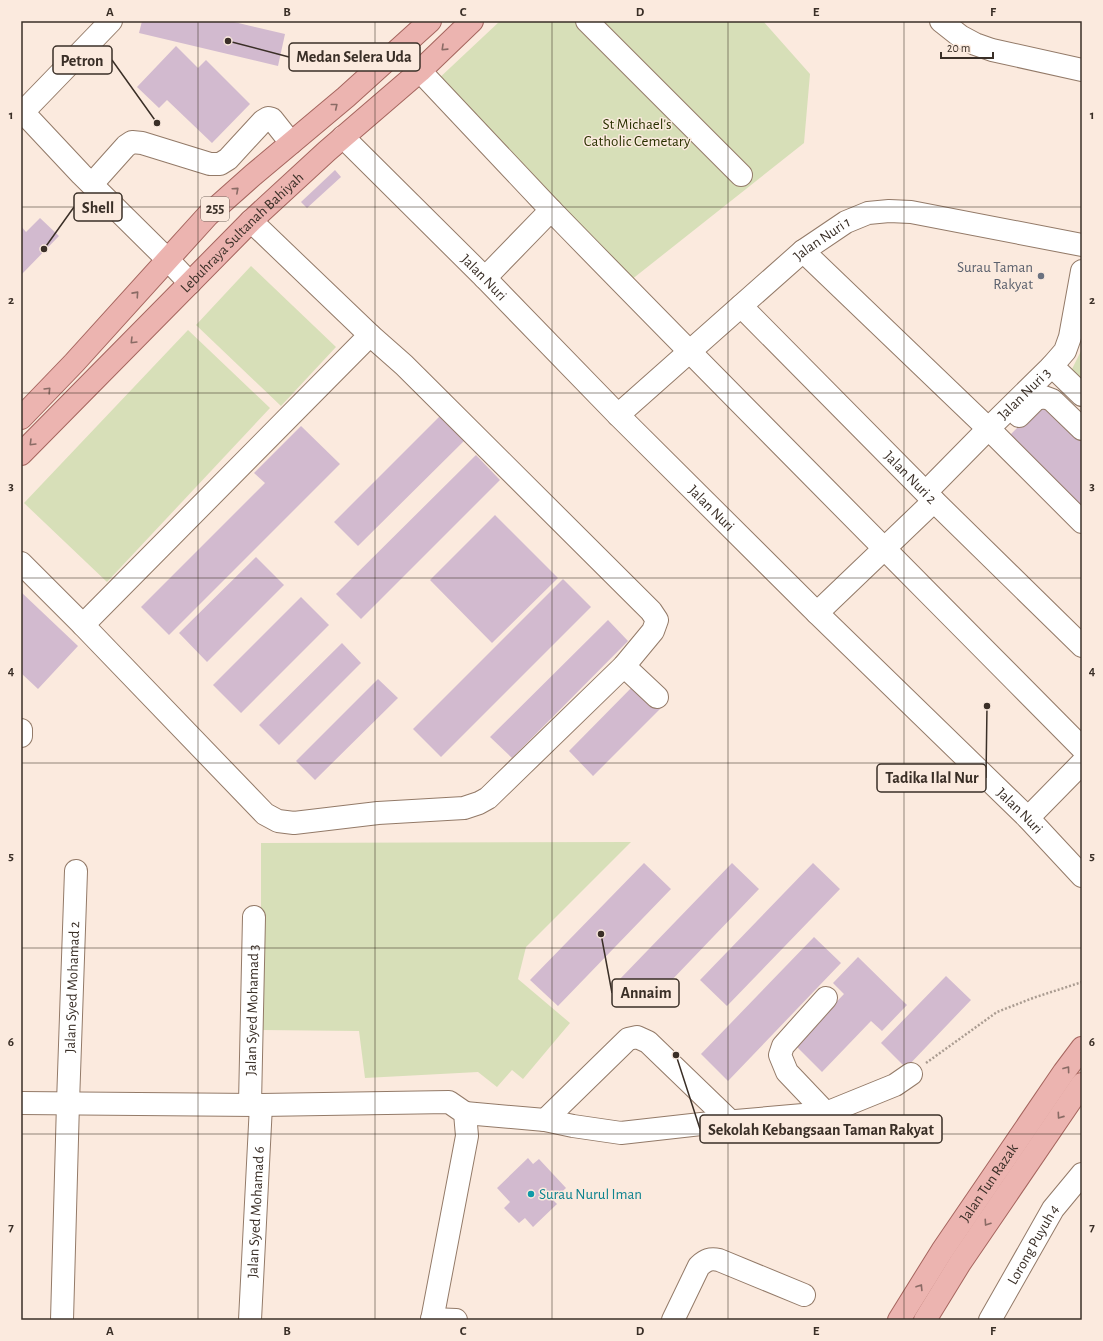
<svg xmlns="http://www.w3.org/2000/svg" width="1103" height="1341" font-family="'Alegreya Sans',sans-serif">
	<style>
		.green { fill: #d7dfb8 }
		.building { fill: #d2bacf }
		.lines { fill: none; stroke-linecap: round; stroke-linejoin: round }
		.minor-casing { stroke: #937a68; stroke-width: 24 }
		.major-casing { stroke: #a5655e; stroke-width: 24 }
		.path { stroke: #aa9c91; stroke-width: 2.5; stroke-dasharray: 2 2; stroke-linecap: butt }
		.minor { stroke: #fff; stroke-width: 22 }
		.major { stroke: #ecb4b0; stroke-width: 22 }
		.oneway { stroke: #8a6b65 }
		.grid { fill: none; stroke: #3a2f27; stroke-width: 1; stroke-opacity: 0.55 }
		.worship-dot { fill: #6b7280; stroke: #fbeade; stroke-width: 1.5 }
		.culture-dot { fill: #0f9aa8; stroke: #fbeade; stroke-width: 1.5 }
		.labels { text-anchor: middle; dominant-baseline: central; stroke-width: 3; stroke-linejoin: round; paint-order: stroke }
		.shield { fill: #fbeade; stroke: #74675e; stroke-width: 1 }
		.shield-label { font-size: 14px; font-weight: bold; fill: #3a2f27 }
		.park-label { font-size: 15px; fill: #2b3200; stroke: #fbeade }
		.street-label { font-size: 15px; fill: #3a2f27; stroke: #fbeade }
		.worship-label { font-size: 15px; fill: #5b616d; stroke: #fbeade; text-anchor: end }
		.culture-label { font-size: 15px; fill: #0d838f; stroke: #fbeade; text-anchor: start }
		.leader { fill: none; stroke: #3a2f27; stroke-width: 1.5 }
		.callout-dot { fill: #3a2f27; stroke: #fbeade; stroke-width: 1.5 }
		.callout { fill: #fbeade; stroke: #3a2f27; stroke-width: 1.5 }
		.callout-label { font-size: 16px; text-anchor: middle; font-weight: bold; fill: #3a2f27 }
		.neatline { fill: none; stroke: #3a2f27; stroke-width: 1.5 }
		.grid-label { font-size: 13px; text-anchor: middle; font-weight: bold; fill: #3a2f27 }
	</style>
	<rect width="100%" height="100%" fill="#fbeade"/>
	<!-- green -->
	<path class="green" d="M 500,21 L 763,21 L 810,74 L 804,143 L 626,284 L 435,82 Z
		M 251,266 L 336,347 L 281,406 L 196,325 Z
		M 188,330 L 270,408 L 107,582 L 24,503 Z
		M 1082,349 L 1082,382 L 1071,371 Z
		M 631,842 L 526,947 L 518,979 L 570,1023 L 523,1079 L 512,1070 L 497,1087 L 478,1072 L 365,1078 L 359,1031 L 261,1030 L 261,843 Z"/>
	<!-- building -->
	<path class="building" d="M 142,21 L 230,21 L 285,34 L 278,66 L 139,33 Z
		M 176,46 L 198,68 L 206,60 L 250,104 L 212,143 L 167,100 L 159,108 L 137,87 Z
		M 335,170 L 341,177 L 307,208 L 301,202 Z
		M 40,218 L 59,236 L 21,275 L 21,226 L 26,232 Z
		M 1045,400 L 1082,438 L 1082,516 L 1006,439 Z
		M 442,414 L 467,438 L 358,546 L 334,522 Z
		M 301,426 L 340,464 L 169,635 L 141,607 L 265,483 L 254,473 Z
		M 476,455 L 500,480 L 361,619 L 336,594 Z
		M 495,515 L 558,578 L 492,643 L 430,580 Z
		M 256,557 L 284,585 L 207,662 L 179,633 Z
		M 563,579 L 591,607 L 441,757 L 413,729 Z
		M 21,592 L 78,646 L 38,689 L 21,673 Z
		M 301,597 L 329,625 L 241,713 L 213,685 Z
		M 608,620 L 628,641 L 512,758 L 490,737 Z
		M 342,643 L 361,663 L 279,745 L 259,725 Z
		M 378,679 L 398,698 L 315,780 L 296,761 Z
		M 638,681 L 663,706 L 593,776 L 569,751 Z
		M 644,863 L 671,889 L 558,1006 L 530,980 Z
		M 732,863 L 759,889 L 646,1007 L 619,980 Z
		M 813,863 L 840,889 L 727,1006 L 700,980 Z
		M 814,937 L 841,963 L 728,1081 L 701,1054 Z
		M 858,957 L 907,1005 L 882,1031 L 871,1021 L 822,1072 L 795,1045 L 844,994 L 833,983 Z
		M 946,976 L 971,1000 L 906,1068 L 881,1043 Z
		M 528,1158 L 533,1164 L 539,1159 L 566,1188 L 553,1200 L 557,1204 L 533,1227 L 525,1218 L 519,1223 L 504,1208 L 510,1202 L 497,1188 Z"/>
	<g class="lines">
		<defs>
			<g id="minor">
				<path d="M 587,21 L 741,175"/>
				<path d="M 941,21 L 960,36 L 975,44 L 992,50 L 1082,70"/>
				<path d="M 420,71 L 551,210 L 485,278"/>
				<path d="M 21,110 L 81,174 L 167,259 L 190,283"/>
				<path d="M 23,112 L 111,21"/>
				<path id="s1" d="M 343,137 L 485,278 L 618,415 L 817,613 L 1028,818 L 1082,876"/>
				<path d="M 92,184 L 126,146 L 132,142 L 142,143 L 210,164 L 220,164 L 228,159 L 263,121 L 268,118 L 272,119 L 291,143"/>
				<path d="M 551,210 C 727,391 905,569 1082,748"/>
				<path d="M 803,251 L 998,438 L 1082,522"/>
				<path id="s2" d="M 741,306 L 934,501 L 1082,646"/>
				<path d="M 1052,366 L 1082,395"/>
				<path id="s3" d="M 618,415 L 803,251 L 846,222 L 868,213 L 889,211 L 911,212 L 1082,245"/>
				<path d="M 1019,416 L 1036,399 L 1044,397 L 1052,400 L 1082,429"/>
				<path id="s4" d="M 926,492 L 988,429 L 1052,366 L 1065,351 L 1070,337 L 1082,271"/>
				<path d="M 21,563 L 83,625 L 370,335 L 251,221"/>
				<path d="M 817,613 L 934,501"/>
				<path d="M 83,625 L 265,814 L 278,821 L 294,823 L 378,813 L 464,808 L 479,803 L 488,798 L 624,666 L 653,631 L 657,620 L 651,611 L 404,365 L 370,335"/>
				<path d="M 624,666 L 657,697"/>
				<path d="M 21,730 L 21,736"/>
				<path d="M 1028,818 L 1082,763"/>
				<path d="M 826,998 L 783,1046 L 780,1055 L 787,1072 L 826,1113"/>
				<path d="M 21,1103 L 261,1105 L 449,1102 L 465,1113 L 467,1136 L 432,1320"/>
				<path id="s5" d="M 250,1104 L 254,917"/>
				<path d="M 465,1113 L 545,1120 L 573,1126 L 621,1133 L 701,1124 L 826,1113 L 895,1085 L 911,1074"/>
				<path d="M 545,1120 L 628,1039 L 637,1037 L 648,1042 L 731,1122"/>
				<path d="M 432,1319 L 456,1320"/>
				<path id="s6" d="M 62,1320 L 68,1103 L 76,871"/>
				<path id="s7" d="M 250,1320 L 261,1105"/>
				<path d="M 673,1320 L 699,1266 C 706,1260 710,1258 719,1260 L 804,1295"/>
				<path id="s8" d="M 990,1320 L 1053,1209 L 1082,1174"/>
			</g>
			<g id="major">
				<path d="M 21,418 L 74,363 L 208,215 L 253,175 L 346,97 L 430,21"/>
				<path id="s9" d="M 21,454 L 251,221 L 327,151 L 420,71 L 472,21"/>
				<path id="s10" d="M 899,1320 L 942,1251 L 1064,1072 L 1082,1048"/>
				<path d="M 925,1320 L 960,1263 L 1082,1084"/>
			</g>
		</defs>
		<!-- minor casing -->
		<use href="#minor" class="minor-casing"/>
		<!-- major casing -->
		<use href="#major" class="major-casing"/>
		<!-- path -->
		<path class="path" d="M 926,1063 L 997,1012 L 1033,998 L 1082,982"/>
		<!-- minor -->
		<use href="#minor" class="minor"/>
		<!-- major -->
		<use href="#major" class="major"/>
	</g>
	<!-- one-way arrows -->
	<defs><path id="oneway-chevron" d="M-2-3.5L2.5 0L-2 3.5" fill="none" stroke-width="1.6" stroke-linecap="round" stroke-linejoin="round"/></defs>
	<g class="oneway">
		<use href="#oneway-chevron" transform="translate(444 48) rotate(136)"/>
		<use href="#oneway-chevron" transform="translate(335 106) rotate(-39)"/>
		<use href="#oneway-chevron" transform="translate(236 190) rotate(-42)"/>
		<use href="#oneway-chevron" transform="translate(136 294) rotate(-48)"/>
		<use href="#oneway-chevron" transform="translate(133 341) rotate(135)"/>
		<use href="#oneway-chevron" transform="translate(48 390) rotate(-46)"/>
		<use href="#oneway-chevron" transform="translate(32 443) rotate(135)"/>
		<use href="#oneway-chevron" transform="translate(1067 1069) rotate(-54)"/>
		<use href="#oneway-chevron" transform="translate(1060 1116) rotate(125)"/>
		<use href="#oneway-chevron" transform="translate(987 1223) rotate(124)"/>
		<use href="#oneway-chevron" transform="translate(920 1287) rotate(-58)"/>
	</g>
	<!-- grid -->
	<path class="grid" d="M 198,21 L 198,1320M 375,21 L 375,1320M 552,21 L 552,1320M 728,21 L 728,1320M 904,21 L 904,1320M 21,207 L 1082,207M 21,393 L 1082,393M 21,578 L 1082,578M 21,763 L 1082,763M 21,948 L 1082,948M 21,1134 L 1082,1134"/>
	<!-- markers -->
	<circle class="worship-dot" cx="1041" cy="276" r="4"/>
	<circle class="culture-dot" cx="531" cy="1194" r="4"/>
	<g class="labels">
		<!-- shield labels -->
		<rect class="shield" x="201" y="197" width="28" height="24" rx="3"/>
		<g class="shield-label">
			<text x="215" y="209">255</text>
		</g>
		<!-- park labels -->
		<g class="park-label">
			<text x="637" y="124">St Michael's<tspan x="637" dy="17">Catholic Cemetary</tspan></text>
		</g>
		<!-- street labels -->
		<g class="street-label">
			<text stroke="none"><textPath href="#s9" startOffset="313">Lebuhraya Sultanah Bahiyah</textPath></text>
			<text stroke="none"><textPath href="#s3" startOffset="270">Jalan Nuri 1</textPath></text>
			<text stroke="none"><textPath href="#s1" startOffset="199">Jalan Nuri</textPath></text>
			<text stroke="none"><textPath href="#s4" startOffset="139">Jalan Nuri 3</textPath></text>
			<text stroke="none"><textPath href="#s2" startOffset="241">Jalan Nuri 2</textPath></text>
			<text stroke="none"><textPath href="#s1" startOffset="523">Jalan Nuri</textPath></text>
			<text stroke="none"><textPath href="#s1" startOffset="955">Jalan Nuri</textPath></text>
			<text stroke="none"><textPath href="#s6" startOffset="333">Jalan Syed Mohamad 2</textPath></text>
			<text stroke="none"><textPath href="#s5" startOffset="94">Jalan Syed Mohamad 3</textPath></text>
			<text stroke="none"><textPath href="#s10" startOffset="164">Jalan Tun Razak</textPath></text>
			<text stroke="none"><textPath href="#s7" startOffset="108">Jalan Syed Mohamad 6</textPath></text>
			<text stroke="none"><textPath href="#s8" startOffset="87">Lorong Puyuh 4</textPath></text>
		</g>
		<!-- worship labels -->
		<g class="worship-label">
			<text x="1033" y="267">Surau Taman<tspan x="1033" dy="17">Rakyat</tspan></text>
		</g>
		<!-- culture labels -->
		<g class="culture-label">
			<text x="539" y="1194">Surau Nurul Iman</text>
		</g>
	</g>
	<!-- callouts -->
	<path class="leader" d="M228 41L289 57M157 123L112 60M44 249L74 207M987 706L986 778M601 934L612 993M676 1055L700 1129"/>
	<g class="callout-dot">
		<circle cx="228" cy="41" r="4"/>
		<circle cx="157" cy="123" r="4"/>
		<circle cx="44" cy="249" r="4"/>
		<circle cx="987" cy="706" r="4"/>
		<circle cx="601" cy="934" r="4"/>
		<circle cx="676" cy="1055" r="4"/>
	</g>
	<g class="callout">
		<rect x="289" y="43" width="131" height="28" rx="4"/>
		<rect x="53" y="46" width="59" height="28" rx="4"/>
		<rect x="74" y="193" width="48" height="28" rx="4"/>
		<rect x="877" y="764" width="109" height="28" rx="4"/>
		<rect x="612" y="979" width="67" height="28" rx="4"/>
		<rect x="700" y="1115" width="242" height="28" rx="4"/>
	</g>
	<g class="callout-label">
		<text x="354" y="62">Medan Selera Uda</text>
		<text x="82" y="66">Petron</text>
		<text x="98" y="213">Shell</text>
		<text x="932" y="783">Tadika Ilal Nur</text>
		<text x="646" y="998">Annaim</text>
		<text x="821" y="1135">Sekolah Kebangsaan Taman Rakyat</text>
	</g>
	<!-- border -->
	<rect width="1103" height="1341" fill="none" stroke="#fbeade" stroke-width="44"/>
	<!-- scale -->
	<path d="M941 52v6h52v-6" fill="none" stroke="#3a2f27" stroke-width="2"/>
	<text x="947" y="52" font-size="12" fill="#3a2f27" stroke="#fbeade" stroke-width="3" paint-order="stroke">20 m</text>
	<rect x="22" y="22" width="1059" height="1297" class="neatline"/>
	<g class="grid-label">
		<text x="110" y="16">A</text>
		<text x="287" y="16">B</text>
		<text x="463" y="16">C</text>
		<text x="640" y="16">D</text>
		<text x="816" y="16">E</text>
		<text x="993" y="16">F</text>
		<text x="11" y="119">1</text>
		<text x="1092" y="119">1</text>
		<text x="11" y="304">2</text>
		<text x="1092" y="304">2</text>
		<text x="11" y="490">3</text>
		<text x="1092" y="490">3</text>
		<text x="11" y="675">4</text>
		<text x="1092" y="675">4</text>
		<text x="11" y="860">5</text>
		<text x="1092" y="860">5</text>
		<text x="11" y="1046">6</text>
		<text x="1092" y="1046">6</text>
		<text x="11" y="1231">7</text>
		<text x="1092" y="1231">7</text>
		<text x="110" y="1335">A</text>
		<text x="287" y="1335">B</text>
		<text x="463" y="1335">C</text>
		<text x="640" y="1335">D</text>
		<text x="816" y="1335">E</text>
		<text x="993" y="1335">F</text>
	</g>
</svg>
